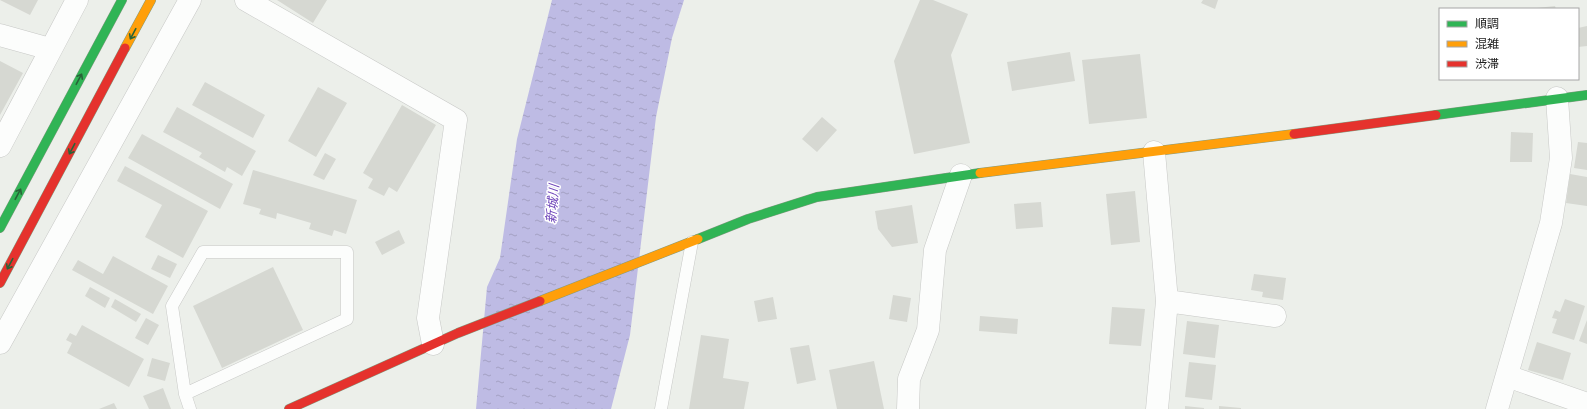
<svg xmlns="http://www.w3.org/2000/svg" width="1587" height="409" font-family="'Source Sans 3','Noto Sans JP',sans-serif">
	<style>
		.water { fill: url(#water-ripples) }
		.building { fill: #d6d8d2 }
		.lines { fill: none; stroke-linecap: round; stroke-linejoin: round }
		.lane-casing { stroke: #c7c8c6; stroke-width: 13 }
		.street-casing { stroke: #c7c8c6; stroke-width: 23 }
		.fast-casing { stroke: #829b80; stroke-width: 10 }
		.slow-casing { stroke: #829b80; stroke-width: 10 }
		.jam-casing { stroke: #829b80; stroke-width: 10 }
		.lane { stroke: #fcfdfc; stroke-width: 12 }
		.street { stroke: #fcfdfc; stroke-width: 22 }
		.fast { stroke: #30b455; stroke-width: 9 }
		.slow { stroke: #ff9f0a; stroke-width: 9 }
		.jam { stroke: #e5322d; stroke-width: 9 }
		.oneway { stroke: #286338 }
		.labels { text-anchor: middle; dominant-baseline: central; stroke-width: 3; stroke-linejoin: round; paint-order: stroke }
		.water-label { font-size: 13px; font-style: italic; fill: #6f45ba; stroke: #fff }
	</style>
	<defs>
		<pattern id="water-ripples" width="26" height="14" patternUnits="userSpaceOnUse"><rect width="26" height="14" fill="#bebbe4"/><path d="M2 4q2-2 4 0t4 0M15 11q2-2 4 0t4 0" fill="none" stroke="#a3a0c3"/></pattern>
	</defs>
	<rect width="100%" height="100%" fill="#ecefea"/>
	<!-- water -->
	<path class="water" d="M 552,0 L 684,0 L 672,38 L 656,117 L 630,335 L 611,409 L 476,409 L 487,287 L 500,258 L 517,139 Z"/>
	<!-- building -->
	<path class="building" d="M 0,0 L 38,0 L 30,15 Z
		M 277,0 L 327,0 L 313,23 Z
		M 920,0 L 933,0 L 968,14 L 951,55 L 970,143 L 914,154 L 894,61 Z
		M 1203,0 L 1218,0 L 1215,9 L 1201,3 Z
		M 1555,6 L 1556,9 L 1537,9 L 1537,8 Z
		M 1587,26 L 1587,46 L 1578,47 L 1578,28 Z
		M 1070,52 L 1075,81 L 1012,91 L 1007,62 Z
		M 1140,54 L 1147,118 L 1089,124 L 1082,60 Z
		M 0,61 L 23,73 L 0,115 Z
		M 205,82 L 265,115 L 253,138 L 192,105 Z
		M 318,87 L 347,103 L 316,157 L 288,141 Z
		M 402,105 L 436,125 L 397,192 L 389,187 L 384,196 L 368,188 L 373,179 L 363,173 Z
		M 177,107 L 256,151 L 242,176 L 227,167 L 225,172 L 199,157 L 202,153 L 163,132 Z
		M 822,117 L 837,130 L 817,152 L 802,139 Z
		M 1511,132 L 1533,133 L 1532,162 L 1510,162 Z
		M 142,134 L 233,184 L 220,209 L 128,158 Z
		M 1578,142 L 1587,143 L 1587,170 L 1574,168 Z
		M 325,153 L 336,159 L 324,180 L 313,175 Z
		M 125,166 L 208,211 L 183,258 L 145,237 L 162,205 L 117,181 Z
		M 253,170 L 357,200 L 346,234 L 334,230 L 332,236 L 309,229 L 311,223 L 277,213 L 276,219 L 259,214 L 261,209 L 243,204 Z
		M 1570,174 L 1587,177 L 1587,206 L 1566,203 Z
		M 1135,191 L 1140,242 L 1111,245 L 1106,194 Z
		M 1041,202 L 1043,227 L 1016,229 L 1014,204 Z
		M 912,205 L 918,243 L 892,247 L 878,229 L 875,211 Z
		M 399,230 L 405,243 L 382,255 L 375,242 Z
		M 158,255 L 177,264 L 170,278 L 151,269 Z
		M 113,256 L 168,286 L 153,314 L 72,270 L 78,260 L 103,274 Z
		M 273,267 L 303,330 L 222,368 L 193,306 Z
		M 1254,274 L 1286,278 L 1283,300 L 1262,297 L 1263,292 L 1251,290 Z
		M 90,287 L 110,298 L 105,308 L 85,296 Z
		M 893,295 L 911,298 L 907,322 L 889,319 Z
		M 773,297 L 777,319 L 758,322 L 754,301 Z
		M 115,299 L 141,314 L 136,322 L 111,307 Z
		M 1565,299 L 1585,306 L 1574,340 L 1552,333 L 1557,319 L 1552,318 L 1555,310 L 1560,312 Z
		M 1112,307 L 1145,309 L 1141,346 L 1109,344 Z
		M 980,316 L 1018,319 L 1017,334 L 979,331 Z
		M 146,318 L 159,325 L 148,345 L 135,338 Z
		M 1587,320 L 1587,344 L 1579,341 Z
		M 1187,321 L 1219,325 L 1215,358 L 1183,354 Z
		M 82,325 L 144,359 L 129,387 L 67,353 L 72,343 L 66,340 L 70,333 L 76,336 Z
		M 701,335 L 729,339 L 723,378 L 749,382 L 744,409 L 689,409 Z
		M 1537,342 L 1571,353 L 1563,380 L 1528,370 Z
		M 809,345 L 816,380 L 797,384 L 790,348 Z
		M 152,358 L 170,363 L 165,381 L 147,376 Z
		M 874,361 L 884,409 L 837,409 L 829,370 Z
		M 1189,362 L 1216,365 L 1212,400 L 1185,397 Z
		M 163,388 L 171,409 L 149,409 L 143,396 Z
		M 114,403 L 117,409 L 99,409 Z
		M 1185,406 L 1204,408 L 1204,409 L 1185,409 Z
		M 1219,406 L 1241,408 L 1241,409 L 1219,409 Z"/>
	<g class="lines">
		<defs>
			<path id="lane" d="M 185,394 L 347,319 L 347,252 L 203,252 L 172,306 L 185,394 L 190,409
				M 661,409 L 692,242"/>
			<path id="street" d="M 246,0 L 456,120 L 428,318 L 433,344
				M 0,35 L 50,49
				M 0,146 L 77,0
				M 1154,152 L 1167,301 L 1157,409
				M 1167,301 L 1275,316
				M 0,343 L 190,0
				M 1507,376 L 1587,404
				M 908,409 L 909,379 L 928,330 L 935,250 L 961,175
				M 1497,409 L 1551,223 L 1561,158 L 1557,98"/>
			<path id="fast" d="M 1436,115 L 1587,95
				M 0,228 L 122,0
				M 698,239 L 748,219 L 817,197 L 980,173"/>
			<path id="slow" d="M 125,48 L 151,0
				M 980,173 L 1294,134
				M 540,301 L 698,239"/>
			<path id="jam" d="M 1294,134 L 1436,115
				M 0,283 L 125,48
				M 289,409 L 458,333 L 540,301"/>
		</defs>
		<!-- lane casing -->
		<use href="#lane" class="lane-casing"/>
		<!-- street casing -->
		<use href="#street" class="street-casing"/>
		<!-- fast casing -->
		<use href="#fast" class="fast-casing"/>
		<!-- slow casing -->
		<use href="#slow" class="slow-casing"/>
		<!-- jam casing -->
		<use href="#jam" class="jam-casing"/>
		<!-- lane -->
		<use href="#lane" class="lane"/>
		<!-- street -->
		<use href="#street" class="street"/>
		<!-- fast -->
		<use href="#fast" class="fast"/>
		<!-- slow -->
		<use href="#slow" class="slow"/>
		<!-- jam -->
		<use href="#jam" class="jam"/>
	</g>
	<!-- one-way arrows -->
	<defs><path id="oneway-shaft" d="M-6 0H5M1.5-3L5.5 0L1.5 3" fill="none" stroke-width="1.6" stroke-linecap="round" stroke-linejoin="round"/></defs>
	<g class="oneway">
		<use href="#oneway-shaft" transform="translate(133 34) rotate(118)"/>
		<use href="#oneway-shaft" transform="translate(79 79) rotate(-62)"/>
		<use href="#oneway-shaft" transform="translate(72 149) rotate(118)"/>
		<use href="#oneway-shaft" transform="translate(18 194) rotate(-62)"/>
		<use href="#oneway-shaft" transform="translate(10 264) rotate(118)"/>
	</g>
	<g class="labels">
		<!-- water labels -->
		<g class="water-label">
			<text transform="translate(553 204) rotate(-85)">新城川</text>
		</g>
	</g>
	<!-- legend -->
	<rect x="1439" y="8" width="140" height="72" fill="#ffffff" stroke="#a6a6a6"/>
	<rect x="1447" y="21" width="20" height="6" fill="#30b455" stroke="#a6a6a6"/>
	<text x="1475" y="28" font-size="12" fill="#212121">順調</text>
	<rect x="1447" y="41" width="20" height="6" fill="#ff9f0a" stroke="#a6a6a6"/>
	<text x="1475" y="48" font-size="12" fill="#212121">混雑</text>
	<rect x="1447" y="61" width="20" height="6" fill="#e5322d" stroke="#a6a6a6"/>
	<text x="1475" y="68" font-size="12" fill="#212121">渋滞</text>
</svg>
